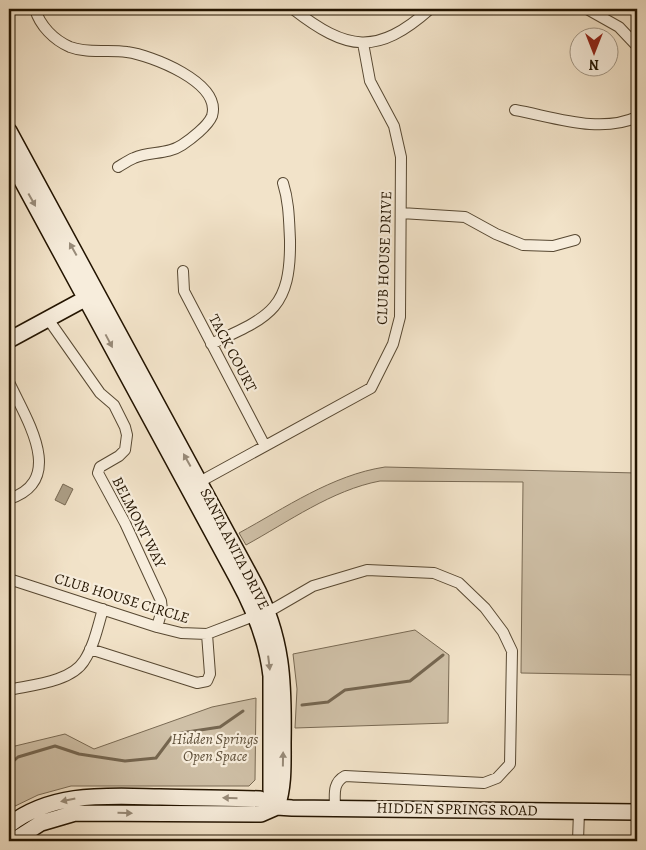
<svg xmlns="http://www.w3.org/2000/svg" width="646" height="850" font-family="Alegreya,serif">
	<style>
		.green { fill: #cfc0a7; stroke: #796a54 }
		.water { fill: #ac9d85; stroke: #756650 }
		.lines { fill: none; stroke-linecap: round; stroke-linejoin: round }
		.stream { stroke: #756650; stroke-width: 3 }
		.street-casing { stroke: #574832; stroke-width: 12 }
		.secondary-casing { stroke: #231400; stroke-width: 18 }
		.street { stroke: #f7eddc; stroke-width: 10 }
		.secondary { stroke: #f7eddc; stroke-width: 15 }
		.oneway { fill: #988b79 }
		.labels { text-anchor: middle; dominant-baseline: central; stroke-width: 4.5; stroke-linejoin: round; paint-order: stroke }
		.street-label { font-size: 15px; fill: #231400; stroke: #f7eddc }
		.park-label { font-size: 15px; font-style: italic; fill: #5f503a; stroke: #f7eddc }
	</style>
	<rect width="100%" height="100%" fill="#f2e3c9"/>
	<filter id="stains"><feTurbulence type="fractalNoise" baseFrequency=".004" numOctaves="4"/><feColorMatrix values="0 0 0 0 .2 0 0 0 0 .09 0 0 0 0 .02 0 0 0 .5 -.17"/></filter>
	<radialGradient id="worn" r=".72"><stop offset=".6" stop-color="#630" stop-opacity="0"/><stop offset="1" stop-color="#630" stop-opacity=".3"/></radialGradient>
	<!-- green -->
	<path class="green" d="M 385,467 L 637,473 L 637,675 L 521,673 L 523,482 L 380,481 C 332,490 288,522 246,545 L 239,533 C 285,508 332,475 385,467 Z
		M 415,630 L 449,655 L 448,723 L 295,728 L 297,689 L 293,654 Z
		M 256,698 L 255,780 L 249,786 L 71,786 L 38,795 L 9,809 L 9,749 L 11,747 L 65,734 L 94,749 L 212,707 Z"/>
	<!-- water -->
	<path class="water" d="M 63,484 L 73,489 L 65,505 L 55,500 Z"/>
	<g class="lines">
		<!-- stream -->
		<path class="stream" d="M 302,705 L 328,702 L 345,690 L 410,681 L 443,655
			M 9,765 L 18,757 L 55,746 L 79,754 L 125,761 L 156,758 L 174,734 L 220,727 L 243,711"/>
		<defs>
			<path id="street" d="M 35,9 C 40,26 54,40 70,47 C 88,54 108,49 127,52 C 150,55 222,82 212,116 C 208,126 191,139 182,145 C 167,155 150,151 134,158 C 129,160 123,164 118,167
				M 293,9 C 347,51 377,56 430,9
				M 587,9 L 619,27 L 637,46
				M 515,110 C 554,117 600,134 637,117
				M 401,213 L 465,217 L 496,234 L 523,245 L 553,246 L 575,240
				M 183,271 L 184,291 L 265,446
				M 48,319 L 100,393 L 114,405 L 125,427 L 127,435 L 125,450 L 119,456 L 100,467 L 98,473 L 125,523 L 161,601 L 162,610 L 157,627
				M 211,344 C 269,317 291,310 290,240 C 289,220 289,202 283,183
				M 9,382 C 26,419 67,480 9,499
				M 194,485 L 371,388 L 393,344 L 400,317 L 401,157 L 394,126 L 370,81 L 363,43
				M 9,579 L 157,627 L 181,633 L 207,634 L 275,608 L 313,586 L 367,570 L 434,573 L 459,583 L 485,608 L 503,632 L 512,651 L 510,764 L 497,778 L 484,783 L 345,776 C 332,783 335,795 335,808
				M 90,649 L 197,683 L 207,681 L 210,674 L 207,634
				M 9,690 C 31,685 71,682 84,661 C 94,646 98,626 103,609
				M 578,841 L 579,811"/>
			<path id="secondary" d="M 9,131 L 254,583 C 283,637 284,683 283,743 C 283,765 284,786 277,807
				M 9,157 L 237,578 C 254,609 267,640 271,676 L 271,790 L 277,807
				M 9,340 L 92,295
				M 9,825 C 53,791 108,796 160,797 C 194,798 227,798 260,799 L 277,807 L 292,808 L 637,812
				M 13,841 L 41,823 L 75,813 L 261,814 L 277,807"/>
		</defs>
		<!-- street casing -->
		<use href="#street" class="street-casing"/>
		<!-- secondary casing -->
		<use href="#secondary" class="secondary-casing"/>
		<!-- street -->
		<use href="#street" class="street"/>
		<!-- secondary -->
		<use href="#secondary" class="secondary"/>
	</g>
	<!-- one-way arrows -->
	<defs><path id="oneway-solid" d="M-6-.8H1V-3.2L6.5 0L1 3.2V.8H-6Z" transform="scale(1.25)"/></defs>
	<g class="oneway">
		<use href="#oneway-solid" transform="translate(32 200) rotate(61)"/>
		<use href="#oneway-solid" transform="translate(73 249) rotate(-119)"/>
		<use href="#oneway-solid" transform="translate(109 341) rotate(62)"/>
		<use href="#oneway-solid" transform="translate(187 460) rotate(-119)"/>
		<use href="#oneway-solid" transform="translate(269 663) rotate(83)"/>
		<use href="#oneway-solid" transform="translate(283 759) rotate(-89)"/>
		<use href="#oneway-solid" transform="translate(230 798) rotate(-179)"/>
		<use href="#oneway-solid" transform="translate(68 800) rotate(168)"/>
		<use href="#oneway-solid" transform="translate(125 813) rotate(1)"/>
	</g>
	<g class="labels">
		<!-- street labels -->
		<g class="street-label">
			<text transform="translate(384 258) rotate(-88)">CLUB HOUSE DRIVE</text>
			<text transform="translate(233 353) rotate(62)">TACK COURT</text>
			<text transform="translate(139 522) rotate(63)">BELMONT WAY</text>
			<text transform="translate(235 549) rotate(63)">SANTA ANITA DRIVE</text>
			<text transform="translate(122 598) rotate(17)">CLUB HOUSE CIRCLE</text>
			<text transform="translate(457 809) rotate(1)">HIDDEN SPRINGS ROAD</text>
		</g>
		<!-- park labels -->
		<g class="park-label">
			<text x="215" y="739">Hidden Springs<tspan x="215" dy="17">Open Space</tspan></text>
		</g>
	</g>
	<!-- margin -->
	<rect width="646" height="850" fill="none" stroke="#f2e3c9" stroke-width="30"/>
	<rect x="10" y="10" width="626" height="830" fill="none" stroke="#231400" stroke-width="2.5"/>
	<rect x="15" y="15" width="616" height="820" fill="none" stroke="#231400"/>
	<!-- north arrow -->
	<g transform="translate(594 52) rotate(180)"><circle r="24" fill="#f7eddc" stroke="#a29684"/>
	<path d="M0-4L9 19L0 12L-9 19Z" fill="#8f2418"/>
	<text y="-8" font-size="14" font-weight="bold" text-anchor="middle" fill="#231400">N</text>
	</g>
	<rect width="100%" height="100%" filter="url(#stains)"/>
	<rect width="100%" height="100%" fill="url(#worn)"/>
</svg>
